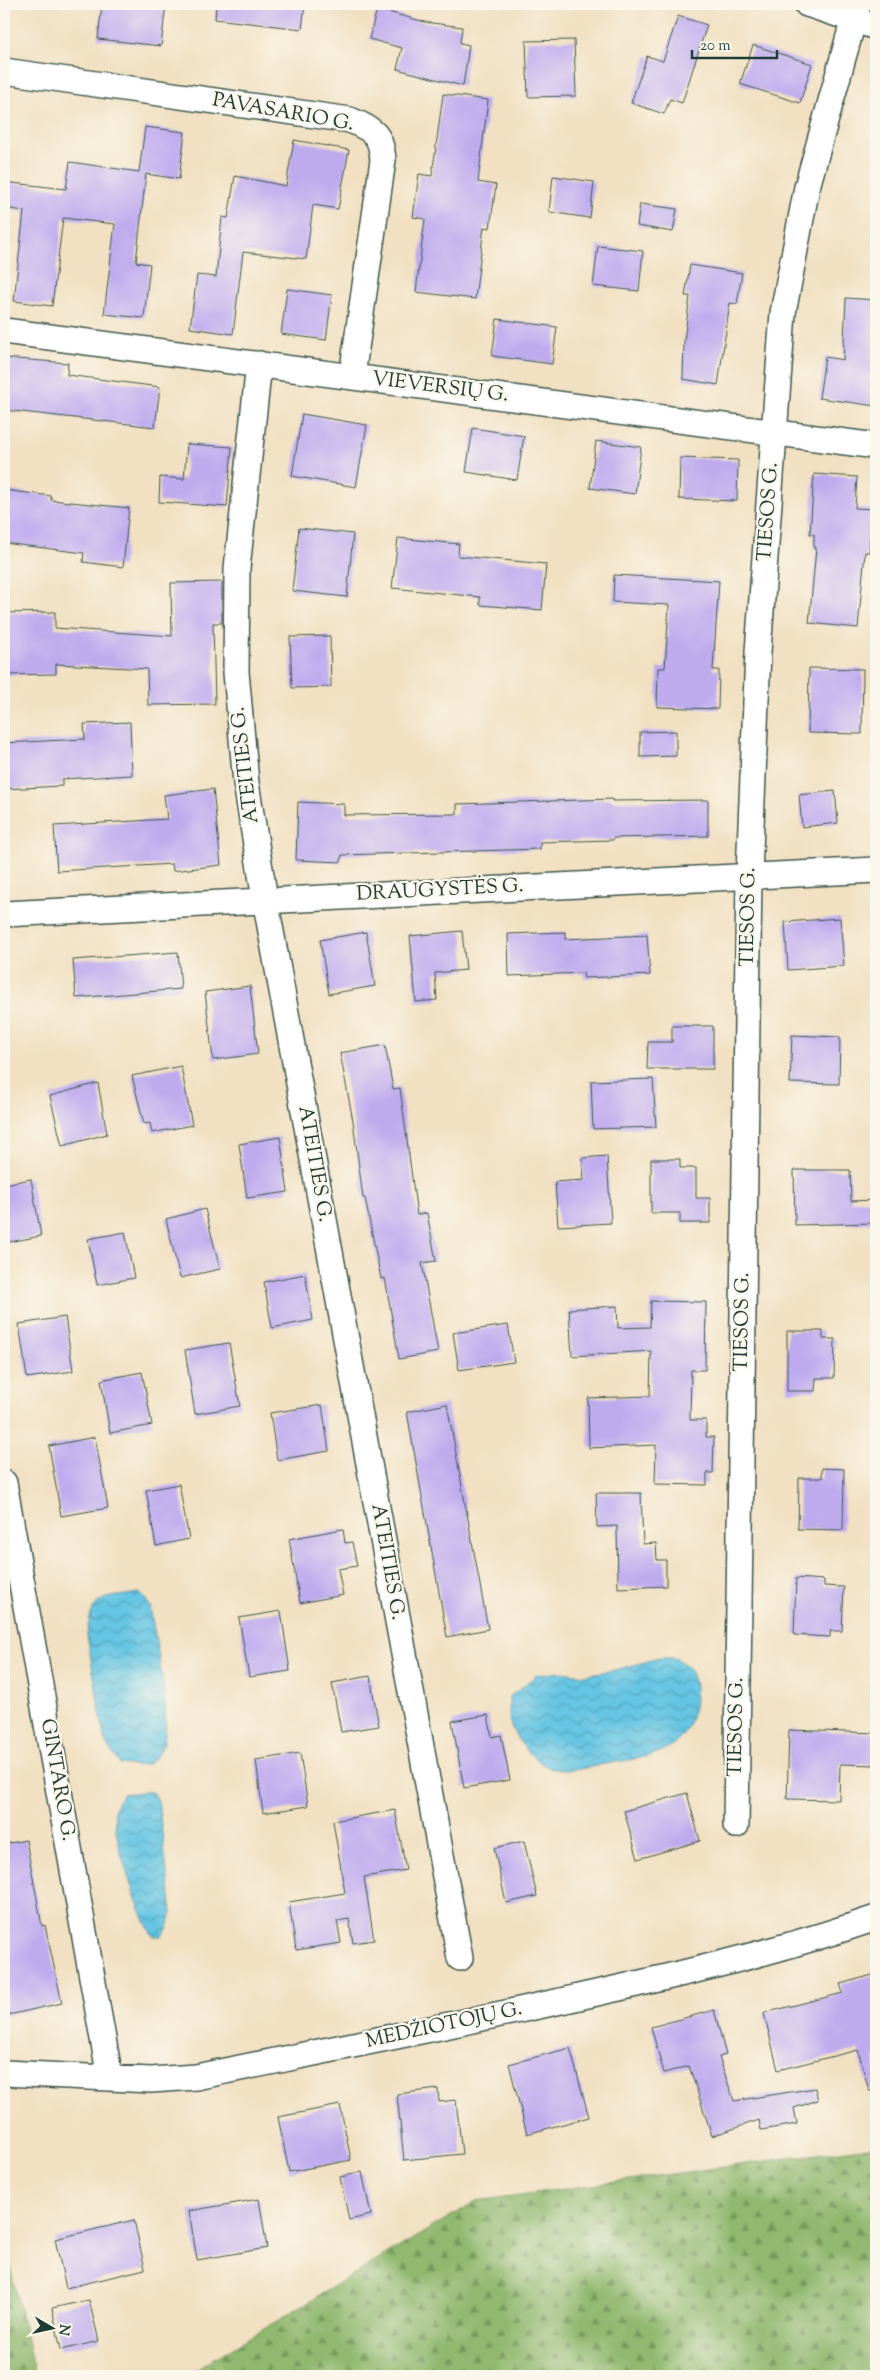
<svg xmlns="http://www.w3.org/2000/svg" width="880" height="2380" font-family="'Sorts Mill Goudy',serif">
	<style>
		.forest { fill: url(#forest-firs); stroke: #587a51 }
		.water { fill: url(#water-waves); stroke: #42818c }
		.building { fill: #beabee }
		.lines { fill: none; stroke-linecap: round; stroke-linejoin: round }
		.street-casing { stroke: #3e5549; stroke-width: 28 }
		.street { stroke: #fff; stroke-width: 25 }
		.labels { text-anchor: middle; dominant-baseline: central; stroke-width: 4.5; stroke-linejoin: round; paint-order: stroke }
		.street-label { font-size: 20px; fill: #1f3d34; stroke: #fbf7ec }
	</style>
	<defs>
		<pattern id="forest-firs" width="22" height="20" patternUnits="userSpaceOnUse" patternTransform="scale(1.25)"><rect width="22" height="20" fill="#90b86e"/><path d="M5 1l3.5 6h-7zM16 11l3.5 6h-7z" fill="#75975b"/></pattern>
		<pattern id="water-waves" width="16" height="10" patternUnits="userSpaceOnUse" patternTransform="scale(1.25)"><rect width="16" height="10" fill="#65c5e3"/><path d="M0 5q4-4 8 0t8 0" fill="none" stroke="#53a1b9"/></pattern>
	</defs>
	<rect width="100%" height="100%" fill="#fbf7ec"/>
	<filter id="ink" filterUnits="userSpaceOnUse"><feTurbulence type="fractalNoise" baseFrequency=".02" numOctaves="2"/><feDisplacementMap in="SourceGraphic" scale="10" xChannelSelector="R" yChannelSelector="G"/><feConvolveMatrix kernelMatrix="1 2 1 2 8 2 1 2 1" color-interpolation-filters="sRGB"/></filter>
	<filter id="wash" filterUnits="userSpaceOnUse"><feTurbulence type="fractalNoise" baseFrequency=".0096" numOctaves="4" result="noise"/><feDisplacementMap in="SourceGraphic" scale="20" xChannelSelector="R" yChannelSelector="G"/><feGaussianBlur stdDeviation="1.12" result="paint"/><feColorMatrix in="noise" values="0 0 0 0 0 0 0 0 0 0 0 0 0 0 0 0 0 1.4 0 .05"/><feComposite in="paint" operator="in"/></filter>
	<g filter="url(#wash)">
		<rect width="100%" height="100%" fill="#f1e0c1"/>
		<!-- forest -->
		<path class="forest" d="M 876,2146 L 876,2376 L 185,2376 L 476,2201 Z
			M 4,2240 L 35,2376 L 4,2376 Z"/>
		<!-- water -->
		<path class="water" d="M 139,1593 L 143,1596 L 150,1606 C 154,1635 174,1723 162,1747 C 160,1751 154,1760 150,1762 C 142,1768 129,1765 120,1764 L 105,1742 L 87,1635 C 92,1593 102,1599 139,1593 Z
			M 659,1658 C 664,1658 672,1657 677,1659 C 708,1673 695,1730 672,1745 C 654,1758 632,1759 610,1763 C 593,1766 571,1773 554,1769 C 538,1766 514,1739 510,1723 C 508,1716 510,1705 509,1697 L 537,1675 L 561,1672 L 584,1675 L 615,1670 Z
			M 141,1792 L 152,1792 L 158,1800 L 172,1912 L 168,1928 L 162,1936 L 153,1936 C 139,1915 110,1831 115,1808 C 116,1803 121,1798 123,1794 Z"/>
		<g id="blocks">
			<!-- building -->
			<path class="building" d="M 102,4 L 166,4 L 161,46 L 98,39 Z
				M 216,4 L 305,4 L 302,29 L 215,19 Z
				M 377,9 L 425,22 L 462,27 L 460,43 L 469,45 L 463,86 L 397,69 L 402,48 L 369,39 Z
				M 678,16 L 707,25 L 682,103 L 670,99 L 664,114 L 631,103 L 647,56 L 663,61 Z
				M 574,40 L 576,96 L 528,97 L 526,41 Z
				M 753,45 L 812,64 L 800,103 L 740,84 Z
				M 443,94 L 488,100 L 478,182 L 496,185 L 490,228 L 484,227 L 475,299 L 416,292 L 425,219 L 413,217 L 419,174 L 432,176 Z
				M 145,127 L 185,132 L 179,179 L 146,174 L 136,262 L 150,264 L 144,318 L 104,314 L 115,224 L 63,218 L 52,306 L 14,301 L 24,211 L 4,208 L 4,182 L 66,189 L 70,162 L 139,172 Z
				M 294,140 L 349,150 L 338,209 L 313,205 L 306,259 L 243,252 L 233,334 L 190,328 L 197,275 L 216,277 L 222,217 L 228,218 L 235,176 L 286,186 Z
				M 553,176 L 594,182 L 590,218 L 549,212 Z
				M 640,204 L 677,209 L 673,232 L 637,226 Z
				M 598,246 L 643,251 L 639,291 L 593,286 Z
				M 690,265 L 742,273 L 737,304 L 730,303 L 718,385 L 683,379 L 684,341 L 690,296 L 685,296 Z
				M 287,289 L 332,295 L 326,340 L 281,334 Z
				M 846,298 L 876,300 L 876,406 L 819,398 L 825,357 L 843,360 Z
				M 497,319 L 557,327 L 552,364 L 492,356 Z
				M 4,358 L 68,363 L 67,375 L 160,387 L 155,427 L 4,410 Z
				M 302,414 L 367,425 L 356,487 L 292,476 Z
				M 473,428 L 524,436 L 517,480 L 466,472 Z
				M 596,441 L 641,447 L 635,494 L 590,488 Z
				M 187,444 L 232,447 L 227,507 L 159,502 L 160,477 L 184,479 Z
				M 680,458 L 738,460 L 737,501 L 679,499 Z
				M 814,474 L 857,477 L 855,508 L 872,509 L 869,552 L 865,552 L 858,628 L 809,623 L 816,549 L 814,549 L 814,534 L 810,534 Z
				M 4,490 L 51,496 L 51,500 L 129,508 L 123,567 L 83,562 L 84,553 L 4,543 Z
				M 299,528 L 353,534 L 347,597 L 292,591 Z
				M 398,538 L 459,544 L 458,556 L 546,564 L 542,610 L 480,605 L 480,597 L 392,588 Z
				M 614,575 L 719,581 L 713,670 L 719,670 L 718,709 L 657,707 L 658,668 L 665,668 L 669,605 L 613,602 Z
				M 222,582 L 222,623 L 213,623 L 215,704 L 148,705 L 147,669 L 56,664 L 56,674 L 5,675 L 4,613 L 55,612 L 55,628 L 172,636 L 171,583 Z
				M 330,636 L 331,687 L 292,688 L 290,637 Z
				M 809,668 L 863,669 L 862,734 L 808,733 Z
				M 130,722 L 132,775 L 62,779 L 62,786 L 4,789 L 4,743 L 85,739 L 84,724 Z
				M 676,731 L 676,756 L 640,757 L 640,732 Z
				M 213,789 L 221,865 L 173,871 L 172,864 L 57,871 L 54,826 L 167,819 L 164,795 Z
				M 835,791 L 838,823 L 802,827 L 799,795 Z
				M 612,799 L 612,801 L 708,800 L 708,836 L 613,838 L 613,840 L 540,842 L 540,849 L 342,855 L 341,862 L 296,860 L 298,802 L 344,804 L 344,815 L 457,814 L 457,804 Z
				M 840,918 L 844,966 L 788,970 L 785,922 Z
				M 462,931 L 466,970 L 435,973 L 437,1000 L 416,1002 L 410,936 Z
				M 366,932 L 375,986 L 329,994 L 320,940 Z
				M 565,932 L 565,939 L 647,935 L 650,975 L 584,978 L 583,973 L 509,976 L 508,934 Z
				M 178,952 L 181,989 L 76,998 L 73,960 Z
				M 250,986 L 258,1054 L 213,1060 L 205,992 Z
				M 672,1026 L 713,1026 L 713,1069 L 647,1069 L 648,1042 L 672,1042 Z
				M 792,1035 L 840,1037 L 839,1084 L 790,1083 Z
				M 385,1045 L 393,1089 L 400,1088 L 417,1215 L 427,1213 L 436,1261 L 422,1263 L 438,1352 L 399,1359 L 385,1278 L 381,1279 L 365,1198 L 363,1198 L 353,1121 L 340,1053 Z
				M 181,1066 L 192,1125 L 152,1133 L 150,1123 L 144,1124 L 132,1076 Z
				M 653,1079 L 656,1127 L 593,1129 L 591,1081 Z
				M 98,1083 L 107,1134 L 62,1146 L 50,1096 Z
				M 280,1137 L 288,1192 L 247,1198 L 239,1144 Z
				M 607,1156 L 611,1223 L 558,1226 L 555,1182 L 584,1180 L 582,1158 Z
				M 651,1159 L 680,1159 L 680,1168 L 696,1168 L 696,1198 L 710,1198 L 710,1223 L 680,1223 L 680,1213 L 651,1213 Z
				M 794,1170 L 850,1170 L 851,1201 L 876,1200 L 876,1223 L 795,1225 Z
				M 31,1179 L 41,1236 L 4,1243 L 4,1184 Z
				M 205,1209 L 220,1269 L 180,1278 L 166,1219 Z
				M 125,1232 L 134,1278 L 97,1285 L 88,1239 Z
				M 305,1274 L 313,1320 L 272,1328 L 264,1282 Z
				M 651,1301 L 706,1302 L 705,1370 L 691,1370 L 690,1420 L 706,1420 L 706,1437 L 714,1437 L 713,1473 L 707,1473 L 707,1485 L 655,1484 L 656,1445 L 589,1448 L 588,1398 L 650,1396 L 651,1351 L 572,1356 L 569,1309 L 617,1306 L 618,1328 L 650,1327 Z
				M 65,1317 L 73,1371 L 27,1378 L 19,1324 Z
				M 508,1325 L 514,1362 L 459,1370 L 453,1333 Z
				M 787,1331 L 823,1331 L 823,1339 L 835,1339 L 834,1378 L 816,1378 L 815,1391 L 787,1391 Z
				M 229,1343 L 240,1406 L 195,1414 L 185,1350 Z
				M 142,1372 L 152,1425 L 110,1433 L 101,1380 Z
				M 447,1404 L 488,1629 L 447,1637 L 407,1412 Z
				M 322,1405 L 329,1451 L 277,1460 L 270,1413 Z
				M 95,1437 L 108,1508 L 61,1516 L 49,1446 Z
				M 822,1468 L 844,1469 L 843,1530 L 798,1529 L 799,1478 L 822,1478 Z
				M 179,1484 L 189,1539 L 156,1546 L 146,1490 Z
				M 596,1493 L 641,1493 L 643,1544 L 656,1543 L 657,1560 L 666,1560 L 666,1586 L 618,1588 L 617,1526 L 597,1527 Z
				M 343,1529 L 345,1543 L 352,1542 L 357,1566 L 338,1569 L 343,1595 L 300,1603 L 289,1539 Z
				M 796,1578 L 824,1580 L 824,1586 L 844,1587 L 842,1631 L 830,1631 L 830,1637 L 794,1635 Z
				M 281,1611 L 290,1671 L 249,1677 L 239,1618 Z
				M 370,1676 L 379,1726 L 341,1732 L 332,1683 Z
				M 488,1715 L 492,1737 L 501,1735 L 510,1780 L 464,1788 L 452,1721 Z
				M 789,1730 L 876,1733 L 876,1765 L 840,1764 L 839,1800 L 787,1799 Z
				M 300,1753 L 308,1806 L 263,1813 L 256,1760 Z
				M 687,1793 L 700,1841 L 638,1859 L 624,1811 Z
				M 395,1810 L 406,1870 L 364,1877 L 374,1940 L 353,1943 L 349,1919 L 337,1921 L 341,1943 L 296,1950 L 289,1902 L 345,1893 L 333,1821 Z
				M 26,1840 L 42,1926 L 45,1925 L 62,2003 L 4,2016 L 4,1844 Z
				M 524,1841 L 537,1896 L 506,1903 L 494,1848 Z
				M 876,1974 L 876,2090 L 869,2091 L 858,2050 L 778,2070 L 764,2013 L 843,1993 L 840,1984 Z
				M 714,2010 L 726,2055 L 719,2057 L 734,2101 L 815,2088 L 818,2100 L 794,2108 L 797,2124 L 761,2130 L 759,2120 L 712,2136 L 689,2066 L 664,2073 L 651,2027 Z
				M 570,2048 L 589,2117 L 527,2134 L 509,2064 Z
				M 438,2089 L 439,2102 L 456,2100 L 462,2154 L 404,2160 L 397,2094 Z
				M 340,2105 L 351,2160 L 289,2172 L 278,2117 Z
				M 362,2172 L 371,2215 L 349,2220 L 340,2177 Z
				M 259,2199 L 267,2248 L 197,2260 L 189,2211 Z
				M 134,2220 L 145,2269 L 66,2288 L 55,2239 Z
				M 89,2300 L 99,2341 L 61,2350 L 52,2308 Z"/>
		</g>
	</g>
	<g filter="url(#ink)">
		<use href="#blocks" fill-opacity="0" stroke="#3e5549" stroke-width="1"/>
		<g class="lines">
			<defs>
				<path id="street" d="M 807,4 L 876,27
					M 4,71 L 350,120 C 373,130 381,133 383,160 L 352,376
					M 4,331 L 876,446
					M 259,364 L 237,568 L 236,672 L 246,783 L 265,899 L 460,1958
					M 4,914 L 876,870
					M 4,1483 L 110,2078
					M 736,1825 L 749,875 L 758,652 L 783,313 L 807,187 L 858,4
					M 4,2073 L 151,2080 L 196,2077 C 328,2050 460,2024 592,1994 C 687,1973 783,1950 876,1918"/>
			</defs>
			<!-- street casing -->
			<use href="#street" class="street-casing"/>
			<!-- street -->
			<use href="#street" class="street"/>
		</g>
	</g>
	<g class="labels">
		<!-- street labels -->
		<g class="street-label">
			<text transform="translate(283 113) rotate(10)">PAVASARIO G.</text>
			<text transform="translate(440 388) rotate(7)">VIEVERSIŲ G.</text>
			<text transform="translate(769 512) rotate(-86)">TIESOS G.</text>
			<text transform="translate(246 765) rotate(-97)">ATEITIES G.</text>
			<text transform="translate(440 891) rotate(-3)">DRAUGYSTĖS G.</text>
			<text transform="translate(749 917) rotate(-89)">TIESOS G.</text>
			<text transform="translate(314 1164) rotate(80)">ATEITIES G.</text>
			<text transform="translate(743 1322) rotate(-89)">TIESOS G.</text>
			<text transform="translate(387 1562) rotate(80)">ATEITIES G.</text>
			<text transform="translate(737 1727) rotate(-89)">TIESOS G.</text>
			<text transform="translate(57 1780) rotate(80)">GINTARO G.</text>
			<text transform="translate(444 2026) rotate(-12)">MEDŽIOTOJŲ G.</text>
		</g>
	</g>
	<!-- margin -->
	<rect width="880" height="2380" fill="none" stroke="#fbf7ec" stroke-width="20"/>
	<!-- north arrow -->
	<g transform="translate(52 2328) rotate(99)" stroke="#fbf7ec" stroke-width="4" paint-order="stroke">
	<path d="M0-4L9 19L0 12L-9 19Z" fill="#1f3d34"/>
	<text y="-8" font-size="14" font-weight="bold" text-anchor="middle" fill="#1f3d34">N</text>
	</g>
	<!-- scale -->
	<path d="M692 50v8h85v-8" fill="none" stroke="#1f3d34" stroke-width="2.5"/>
	<text x="700" y="50" font-size="15" fill="#1f3d34" stroke="#fbf7ec" stroke-width="4" paint-order="stroke">20 m</text>
</svg>
